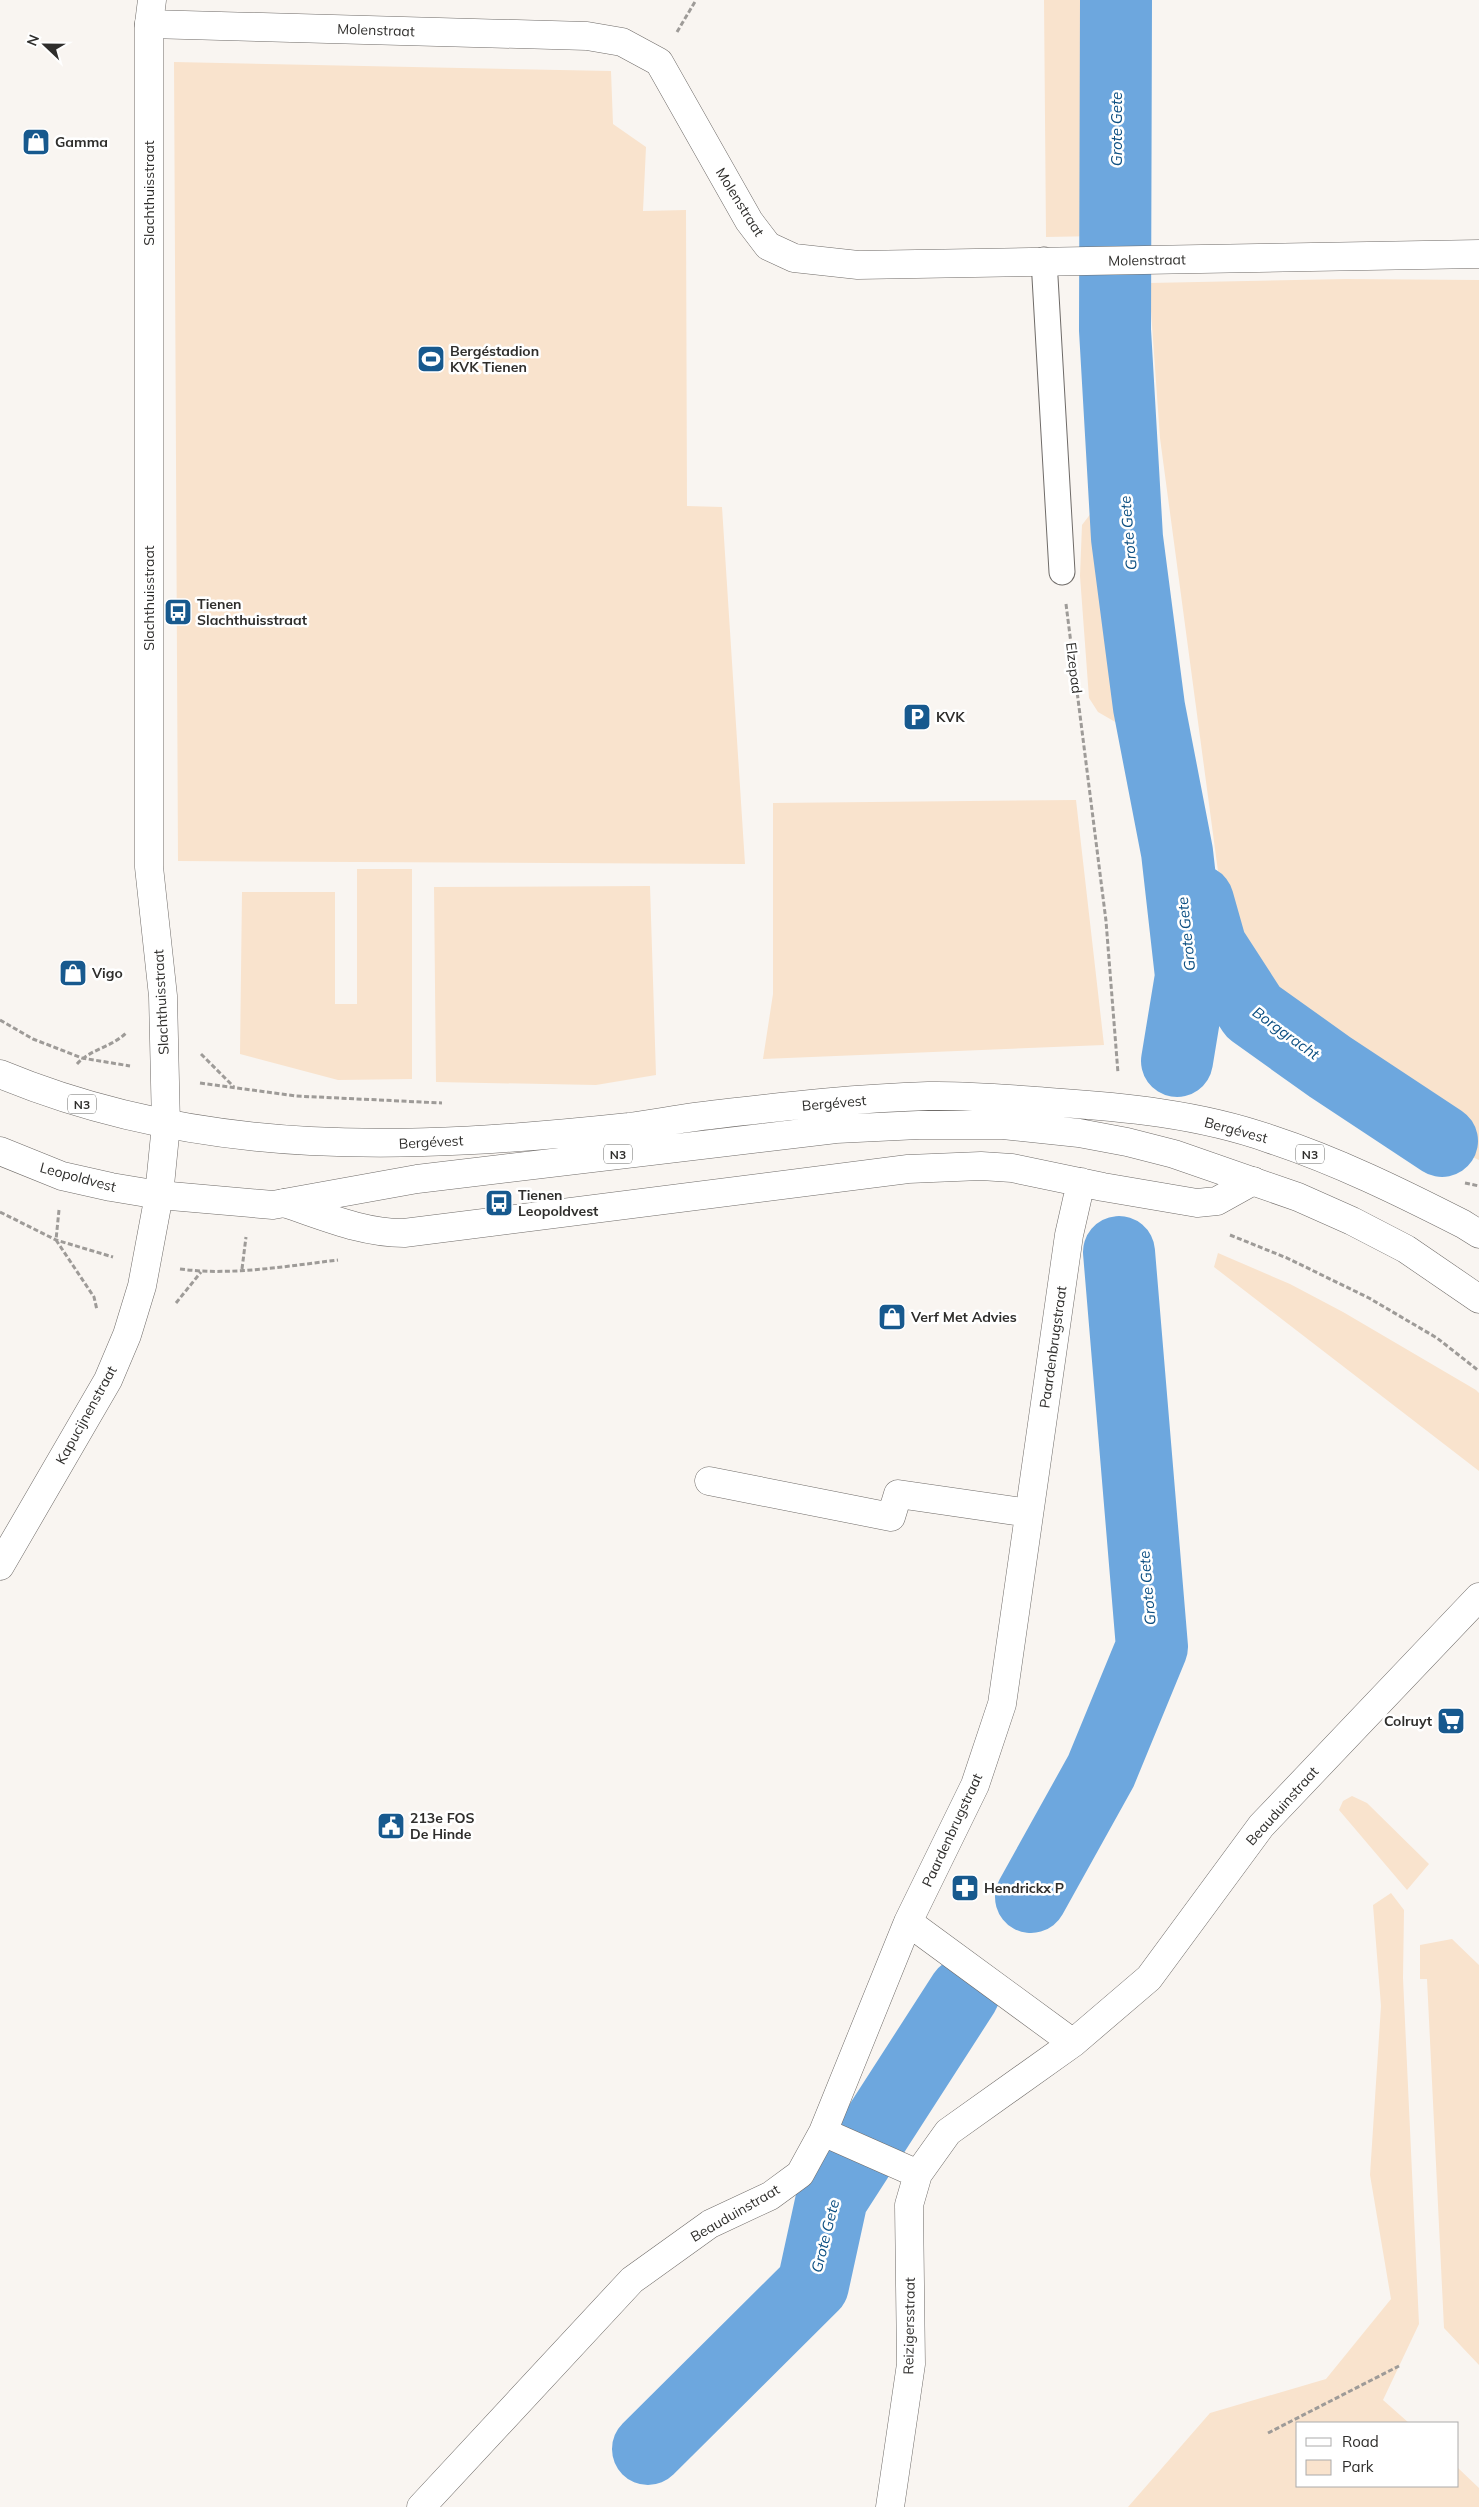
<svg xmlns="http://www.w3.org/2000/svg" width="1479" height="2507" font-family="Mulish,sans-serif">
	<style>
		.green { fill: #f9e3cd }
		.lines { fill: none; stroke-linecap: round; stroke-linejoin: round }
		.river { stroke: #6da7de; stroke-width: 72 }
		.service-casing { stroke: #6f6b68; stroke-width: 27 }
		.minor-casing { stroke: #6f6b68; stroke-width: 29 }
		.tertiary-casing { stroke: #6f6b68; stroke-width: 29 }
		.primary-casing { stroke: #6f6b68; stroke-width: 29 }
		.path { stroke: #9e9b98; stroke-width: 3; stroke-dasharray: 5 2.5; stroke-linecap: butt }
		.service { stroke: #fff; stroke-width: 25 }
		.minor { stroke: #fff; stroke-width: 28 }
		.tertiary { stroke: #fff; stroke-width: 28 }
		.primary { stroke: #fff; stroke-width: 28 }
		.labels { text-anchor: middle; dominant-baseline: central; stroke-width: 5; stroke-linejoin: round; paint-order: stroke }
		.shield { fill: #fff; stroke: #6d6d6b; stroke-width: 1 }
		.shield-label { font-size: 12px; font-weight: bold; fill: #2f2e2c }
		.street-label { font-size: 14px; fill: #2f2e2c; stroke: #fff }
		.poi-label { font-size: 14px; font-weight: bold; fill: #2f2e2c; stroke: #fff; text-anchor: start }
		.water-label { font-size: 15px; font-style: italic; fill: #0c4f82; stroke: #fff }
	</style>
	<rect width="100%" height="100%" fill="#f9f5f1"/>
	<!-- green -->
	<path class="green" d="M 1044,0 L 1097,0 L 1100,236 L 1046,237 Z
		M 174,62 L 611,71 L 613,124 L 646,147 L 643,211 L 686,210 L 687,506 L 722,507 L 745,864 L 178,861 Z
		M 1346,279 L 1479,280 L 1479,1160 L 1368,1109 L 1339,1086 L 1339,1053 L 1329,1038 L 1247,977 L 1226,931 L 1160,438 L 1149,283 Z
		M 1104,496 L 1115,583 L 1117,723 L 1098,712 L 1089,698 L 1080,576 L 1082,525 Z
		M 1076,800 L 1104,1045 L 763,1059 L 773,994 L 773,803 Z
		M 357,869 L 412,869 L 412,1079 L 338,1080 L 240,1054 L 242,892 L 335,892 L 335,1004 L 357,1004 Z
		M 650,886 L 656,1075 L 596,1085 L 436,1082 L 434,887 Z
		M 1218,1253 L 1290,1284 L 1343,1312 L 1476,1390 L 1479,1393 L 1479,1471 L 1214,1267 Z
		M 1352,1796 L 1367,1803 L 1429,1864 L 1407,1890 L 1339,1810 L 1343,1801 Z
		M 1391,1893 L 1404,1910 L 1403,1978 L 1419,2324 L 1383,2400 L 1409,2423 L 1298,2423 L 1298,2486 L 1458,2486 L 1458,2468 L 1479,2488 L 1479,2507 L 1128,2507 L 1210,2413 L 1326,2379 L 1391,2299 L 1370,2175 L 1381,2006 L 1373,1905 Z
		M 1452,1939 L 1479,1965 L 1479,2365 L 1444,2328 L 1427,1979 L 1420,1979 L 1420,1945 Z"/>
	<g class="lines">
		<!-- river -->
		<path class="river" d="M 1116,0 L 1115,330 L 1127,538 L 1149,707 L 1177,852 L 1191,976 L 1177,1061
			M 1198,901 L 1211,947 L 1253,1012 L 1330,1067 L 1442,1141
			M 1031,1897 L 1101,1771 L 1152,1647 L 1119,1252
			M 648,2449 L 813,2285 L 832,2198 L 964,1993"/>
		<defs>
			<path id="service" d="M 1044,260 L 1062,572"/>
			<path id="minor" d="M 149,24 L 587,36 L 622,42 L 659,62 L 749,221 L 768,246 L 794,258 L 858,265 L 1479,254
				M 284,1203 C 324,1216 362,1233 404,1233 L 908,1169 L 981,1166 L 1012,1168 L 1103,1187 L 1197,1203 L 1217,1201 L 1253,1181
				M 709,1481 L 891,1517 L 898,1494 L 1029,1513
				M 0,1566 L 108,1380 L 127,1335 L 142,1286 L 159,1195
				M 908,1922 L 1073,2043
				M 823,2132 L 918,2174
				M 421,2507 L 632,2280 L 710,2224 L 770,2196 L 800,2174 L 823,2132 L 908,1922 L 975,1785 L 1002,1704 L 1069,1235 L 1081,1182
				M 890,2507 L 911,2364 L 909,2205 L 918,2174 L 948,2132 L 1073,2043 L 1149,1978 L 1261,1826 L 1479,1597"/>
			<path id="tertiary" d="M 152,0 L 149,24 L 149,867 L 163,996 L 166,1125 L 159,1195"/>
			<path id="primary" d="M 0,1074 C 205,1159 413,1150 629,1127 C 659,1123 689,1117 719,1114 C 788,1106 859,1098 928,1096 C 968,1095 1009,1099 1049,1102 C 1123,1107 1199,1114 1270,1139 C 1337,1161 1400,1192 1463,1224 L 1479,1234
				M 0,1151 L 62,1176 L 111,1187 L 159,1195 L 273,1205 L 417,1179 L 836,1129 L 919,1125 L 1003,1125 L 1079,1133 L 1127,1142 L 1174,1154 L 1298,1197 L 1352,1221 L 1406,1249 L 1479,1299"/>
		</defs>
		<!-- service casing -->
		<use href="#service" class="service-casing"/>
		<!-- minor casing -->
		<use href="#minor" class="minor-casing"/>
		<!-- tertiary casing -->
		<use href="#tertiary" class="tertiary-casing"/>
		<!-- primary casing -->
		<use href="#primary" class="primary-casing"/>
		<!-- path -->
		<path class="path" d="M 677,32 L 696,0
			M 1066,604 L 1106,921 L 1118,1073
			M 0,1020 L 33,1039 L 82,1058 L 130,1066
			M 201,1054 L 234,1087
			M 77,1064 C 90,1049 113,1047 127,1032
			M 200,1083 L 296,1096 L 442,1103
			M 1465,1183 L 1479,1186
			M 59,1210 L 56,1240 L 94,1297 L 97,1310
			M 0,1212 L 56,1240 L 113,1257
			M 1230,1235 L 1287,1258 L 1369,1298 L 1437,1338 L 1479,1371
			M 180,1269 C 232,1276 287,1266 338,1260
			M 242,1269 L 246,1237
			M 176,1303 L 201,1272
			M 1268,2433 L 1399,2366"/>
		<!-- service -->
		<use href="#service" class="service"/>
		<!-- minor -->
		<use href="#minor" class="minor"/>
		<!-- tertiary -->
		<use href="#tertiary" class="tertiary"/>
		<!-- primary -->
		<use href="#primary" class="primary"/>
	</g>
	<!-- icons -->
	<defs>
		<symbol id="shop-square" viewBox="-11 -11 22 22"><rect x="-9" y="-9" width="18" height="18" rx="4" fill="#17598e" stroke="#fff"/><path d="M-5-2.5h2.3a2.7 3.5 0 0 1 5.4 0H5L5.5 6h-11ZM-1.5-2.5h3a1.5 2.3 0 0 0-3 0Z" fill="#fff"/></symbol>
		<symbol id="stadium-square" viewBox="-11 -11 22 22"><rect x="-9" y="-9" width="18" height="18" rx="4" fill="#17598e" stroke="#fff"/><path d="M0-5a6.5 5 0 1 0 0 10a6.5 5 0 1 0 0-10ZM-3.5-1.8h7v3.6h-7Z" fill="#fff"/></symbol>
		<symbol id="bus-square" viewBox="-11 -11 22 22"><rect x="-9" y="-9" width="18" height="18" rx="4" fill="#17598e" stroke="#fff"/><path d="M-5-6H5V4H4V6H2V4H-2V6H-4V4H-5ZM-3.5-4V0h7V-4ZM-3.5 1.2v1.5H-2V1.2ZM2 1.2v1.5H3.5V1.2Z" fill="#fff"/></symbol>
		<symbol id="parking-square" viewBox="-11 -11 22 22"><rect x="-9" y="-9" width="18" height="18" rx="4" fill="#17598e" stroke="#fff"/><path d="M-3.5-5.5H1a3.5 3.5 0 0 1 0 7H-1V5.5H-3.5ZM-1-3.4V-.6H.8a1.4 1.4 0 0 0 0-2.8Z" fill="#fff"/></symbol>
		<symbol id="supermarket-square" viewBox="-11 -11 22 22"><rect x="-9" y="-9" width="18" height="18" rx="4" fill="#17598e" stroke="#fff"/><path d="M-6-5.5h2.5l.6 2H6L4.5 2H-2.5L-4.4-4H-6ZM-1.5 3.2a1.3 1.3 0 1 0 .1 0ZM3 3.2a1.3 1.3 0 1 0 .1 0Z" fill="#fff"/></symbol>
		<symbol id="civic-square" viewBox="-11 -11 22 22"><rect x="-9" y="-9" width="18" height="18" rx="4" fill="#17598e" stroke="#fff"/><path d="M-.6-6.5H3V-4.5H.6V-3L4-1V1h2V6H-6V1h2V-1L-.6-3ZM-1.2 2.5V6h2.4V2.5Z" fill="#fff"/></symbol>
		<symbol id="pharmacy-square" viewBox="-11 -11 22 22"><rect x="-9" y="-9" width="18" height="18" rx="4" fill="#17598e" stroke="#fff"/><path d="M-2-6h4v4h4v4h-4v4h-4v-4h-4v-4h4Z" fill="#fff"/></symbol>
	</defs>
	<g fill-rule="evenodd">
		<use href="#shop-square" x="20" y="126" width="32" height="32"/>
		<use href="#stadium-square" x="415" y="343" width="32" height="32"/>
		<use href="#bus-square" x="162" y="596" width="32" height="32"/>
		<use href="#parking-square" x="901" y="701" width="32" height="32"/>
		<use href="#shop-square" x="57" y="957" width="32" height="32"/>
		<use href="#bus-square" x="483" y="1187" width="32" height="32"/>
		<use href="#shop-square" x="876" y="1301" width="32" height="32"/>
		<use href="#supermarket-square" x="1435" y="1705" width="32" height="32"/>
		<use href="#civic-square" x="375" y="1810" width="32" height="32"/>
		<use href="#pharmacy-square" x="949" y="1872" width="32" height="32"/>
	</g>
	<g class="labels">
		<!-- shield labels -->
		<g class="shield">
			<rect x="68" y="1094.5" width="28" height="19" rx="4"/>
			<rect x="604" y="1144.5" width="28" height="19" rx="4"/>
			<rect x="1296" y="1144.5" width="28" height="19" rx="4"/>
		</g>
		<g class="shield-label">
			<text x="82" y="1104">N3</text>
			<text x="618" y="1154">N3</text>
			<text x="1310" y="1154">N3</text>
		</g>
		<!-- street labels -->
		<g class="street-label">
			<text transform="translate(376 30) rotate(2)">Molenstraat</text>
			<text transform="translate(149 193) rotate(-90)">Slachthuisstraat</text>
			<text transform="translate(740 202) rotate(58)">Molenstraat</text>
			<text transform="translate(1147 260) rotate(-1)">Molenstraat</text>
			<text transform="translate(149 598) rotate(-90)">Slachthuisstraat</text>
			<text transform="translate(1074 668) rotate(83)">Elzepad</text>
			<text transform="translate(161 1002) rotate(-93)">Slachthuisstraat</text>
			<text transform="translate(834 1103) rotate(-5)">Bergévest</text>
			<text transform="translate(1236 1130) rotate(15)">Bergévest</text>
			<text transform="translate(431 1142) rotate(-3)">Bergévest</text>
			<text transform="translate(78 1177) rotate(15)">Leopoldvest</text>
			<text transform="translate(1053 1347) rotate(-82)">Paardenbrugstraat</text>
			<text transform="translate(86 1415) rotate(-61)">Kapucijnenstraat</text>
			<text transform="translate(1282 1806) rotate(-48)">Beauduinstraat</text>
			<text transform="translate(952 1830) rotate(-65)">Paardenbrugstraat</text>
			<text transform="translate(735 2213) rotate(-30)">Beauduinstraat</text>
			<text transform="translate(909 2326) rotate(-89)">Reizigersstraat</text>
		</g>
		<!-- poi labels -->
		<g class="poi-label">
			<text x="55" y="142">Gamma</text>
			<text x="450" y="351">Bergéstadion<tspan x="450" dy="16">KVK Tienen</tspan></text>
			<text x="197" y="604">Tienen<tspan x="197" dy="16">Slachthuisstraat</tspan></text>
			<text x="936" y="717">KVK</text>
			<text x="92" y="973">Vigo</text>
			<text x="518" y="1195">Tienen<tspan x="518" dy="16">Leopoldvest</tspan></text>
			<text x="911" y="1317">Verf Met Advies</text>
			<text x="1432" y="1721" text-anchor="end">Colruyt</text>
			<text x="410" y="1818">213e FOS<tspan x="410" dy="16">De Hinde</tspan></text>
			<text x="984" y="1888">Hendrickx P</text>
		</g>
		<!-- water labels -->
		<g class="water-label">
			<text transform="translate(1116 129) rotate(-90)">Grote Gete</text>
			<text transform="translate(1128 533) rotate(-95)">Grote Gete</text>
			<text transform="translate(1186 934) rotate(-96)">Grote Gete</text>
			<text transform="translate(1286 1033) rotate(36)">Borggracht</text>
			<text transform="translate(1147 1588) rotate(-95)">Grote Gete</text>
			<text transform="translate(825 2236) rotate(-76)">Grote Gete</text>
		</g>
	</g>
	<!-- legend -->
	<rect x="1296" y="2422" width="162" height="65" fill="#ffffff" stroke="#acabab"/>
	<rect x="1306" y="2438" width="25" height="8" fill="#ffffff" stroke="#acabab"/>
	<text x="1342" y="2447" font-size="15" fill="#2f2e2c">Road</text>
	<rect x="1306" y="2460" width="25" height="15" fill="#f9e3cd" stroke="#acabab"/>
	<text x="1342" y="2472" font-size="15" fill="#2f2e2c">Park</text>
	<!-- north arrow -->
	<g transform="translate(45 45) rotate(292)" stroke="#ffffff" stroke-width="4" paint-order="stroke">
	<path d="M0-4L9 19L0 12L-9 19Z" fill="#2f2e2c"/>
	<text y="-8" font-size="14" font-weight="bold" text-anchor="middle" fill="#2f2e2c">N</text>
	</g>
</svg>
